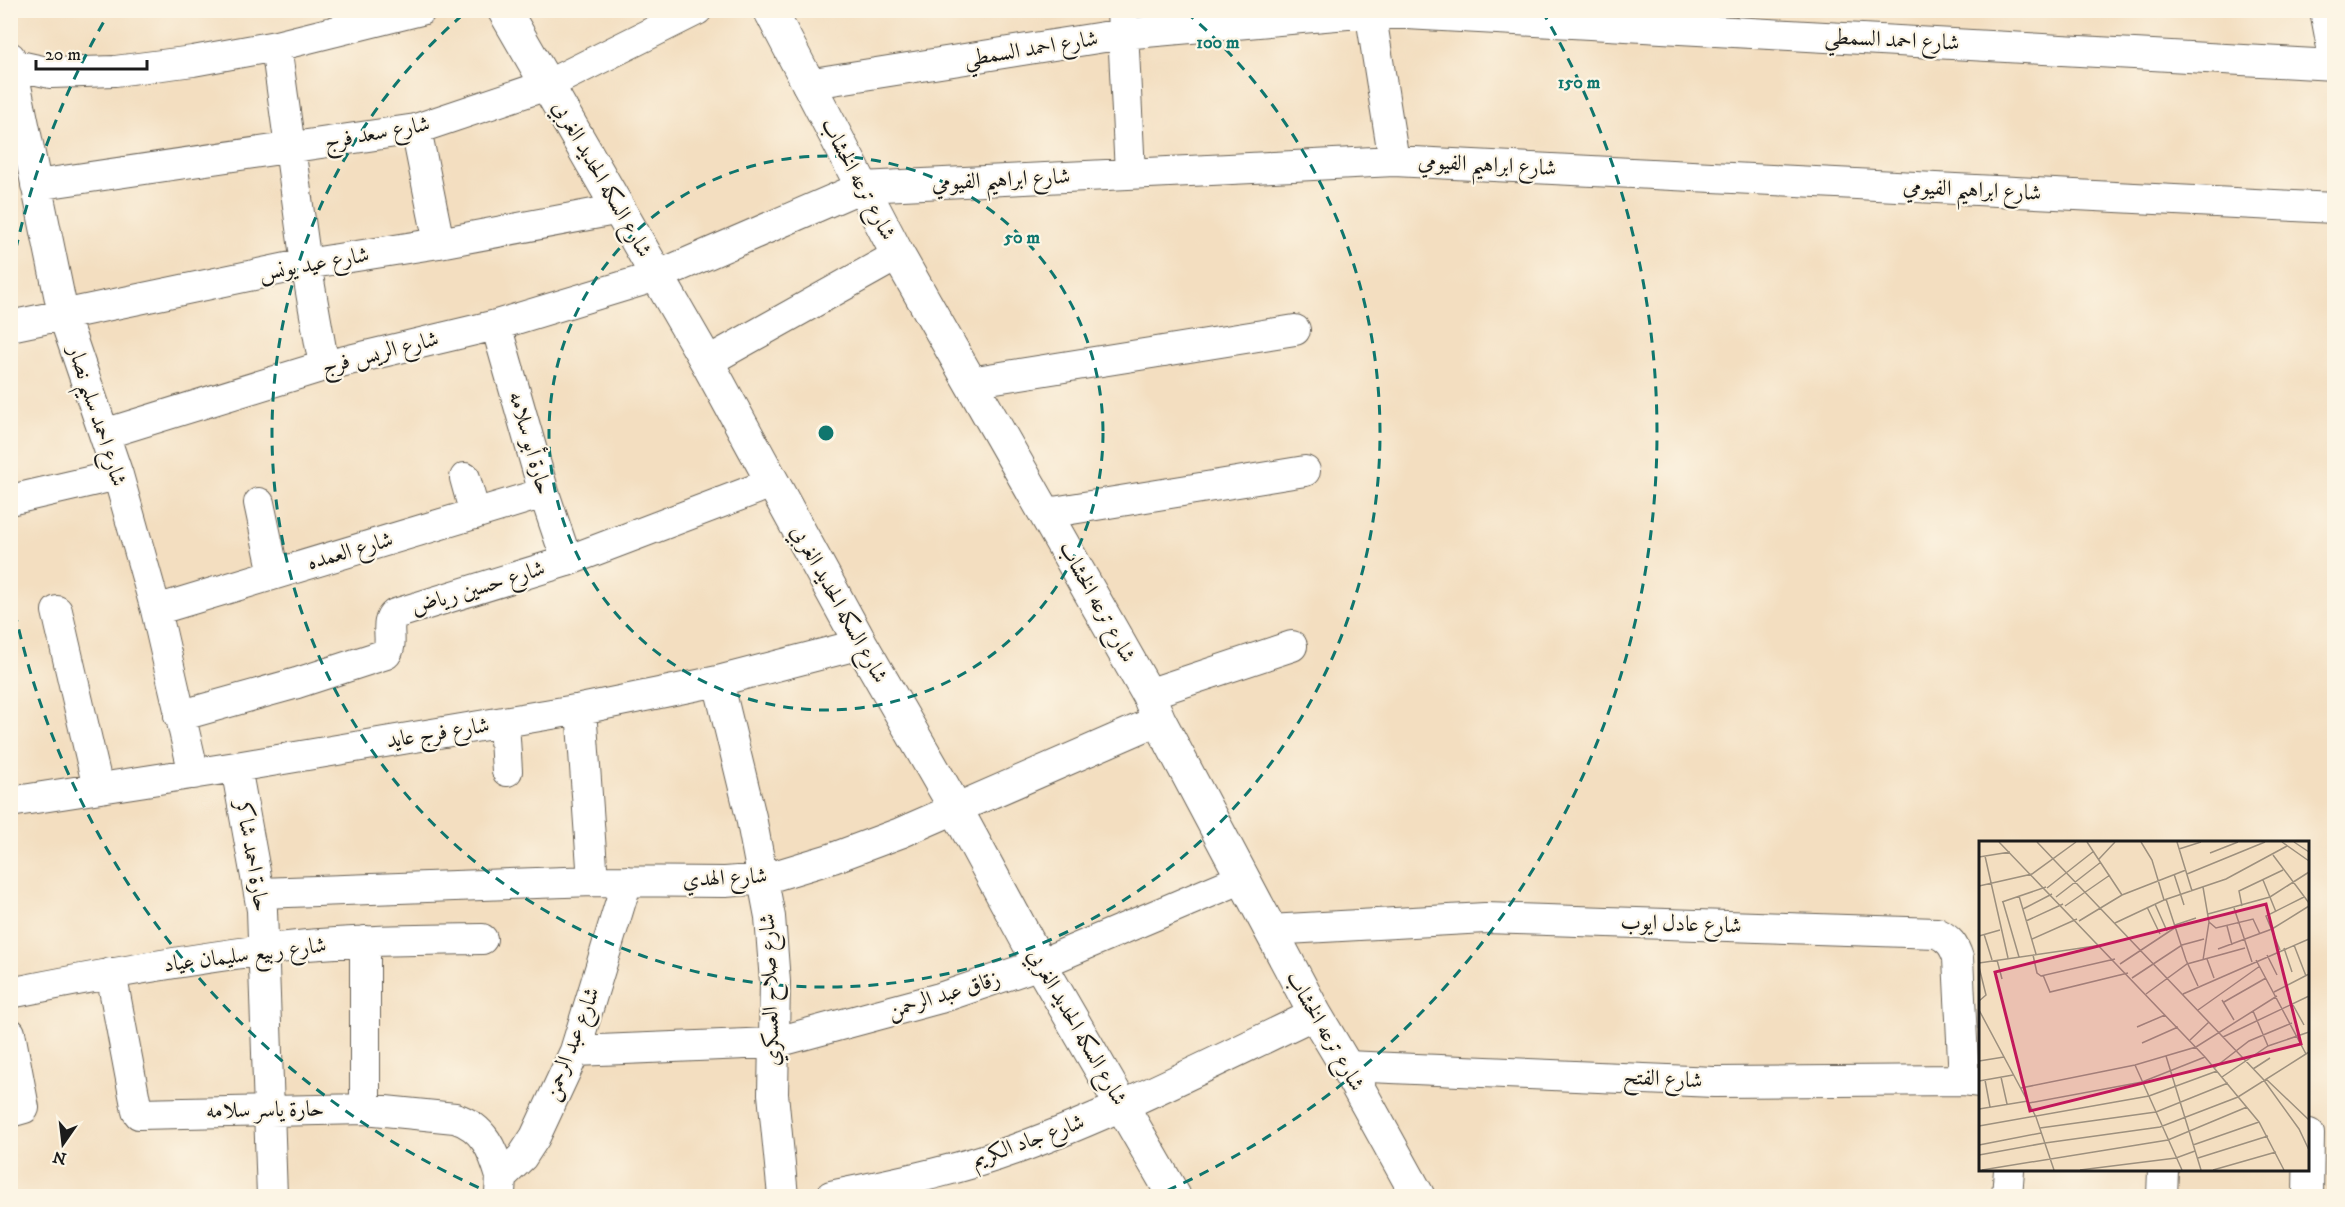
<svg xmlns="http://www.w3.org/2000/svg" width="2345" height="1207" font-family="'IM FELL DW Pica',Amiri,serif">
	<style>
		.lines { fill: none; stroke-linecap: round; stroke-linejoin: round }
		.street-casing { stroke: #676055; stroke-width: 32 }
		.secondary-casing { stroke: #676055; stroke-width: 35 }
		.street { stroke: #fff; stroke-width: 30 }
		.secondary { stroke: #fff; stroke-width: 33 }
		.ring { fill: none; stroke: #0f766e; stroke-width: 3; stroke-dasharray: 10 8 }
		.labels { text-anchor: middle; dominant-baseline: central; stroke-width: 4.5; stroke-linejoin: round; paint-order: stroke }
		.street-label { font-size: 22px; fill: #1c1c1c; stroke: #fcf5e5 }
		.inset-road { fill: none; stroke: #9d907e; stroke-width: 1.5 }
		.view { fill: #c2185b; fill-opacity: 0.15; stroke: #c2185b; stroke-width: 3 }
		.inset-edge { fill: none; stroke: #1c1c1c; stroke-width: 3 }
		.centre { fill: #0f766e; stroke: #fcf5e5; stroke-width: 3 }
		.ring-label { font-size: 18px; text-anchor: middle; font-weight: bold; fill: #0f766e; stroke: #fcf5e5; stroke-width: 4.5; stroke-linejoin: round; paint-order: stroke }
	</style>
	<rect width="100%" height="100%" fill="#fcf5e5"/>
	<filter id="ink" filterUnits="userSpaceOnUse"><feTurbulence type="fractalNoise" baseFrequency=".0167" numOctaves="2"/><feDisplacementMap in="SourceGraphic" scale="12" xChannelSelector="R" yChannelSelector="G"/><feConvolveMatrix kernelMatrix="1 2 1 2 8 2 1 2 1" color-interpolation-filters="sRGB"/></filter>
	<filter id="wash" filterUnits="userSpaceOnUse"><feTurbulence type="fractalNoise" baseFrequency=".008" numOctaves="4" result="noise"/><feDisplacementMap in="SourceGraphic" scale="24" xChannelSelector="R" yChannelSelector="G"/><feGaussianBlur stdDeviation="1.35" result="paint"/><feColorMatrix in="noise" values="0 0 0 0 0 0 0 0 0 0 0 0 0 0 0 0 0 1.4 0 .05"/><feComposite in="paint" operator="in"/></filter>
	<g filter="url(#wash)">
		<rect width="100%" height="100%" fill="#f3dec0"/>
	</g>
	<g filter="url(#ink)">
		<g class="lines">
			<defs>
				<path id="street" d="M 1122,10 L 1130,173
					M 1370,10 L 1394,161
					M 2325,10 L 2334,58
					M 276,46 L 306,264 L 324,366
					M 10,57 L 63,314 L 118,475 L 156,610 L 194,774
					M 10,64 L 51,73 L 115,71 L 193,61 L 276,46 L 421,10
					M 807,84 L 1123,34 L 1370,12 L 2334,65
					M 416,129 L 439,243
					M 36,185 L 416,129 L 547,85 L 697,10
					M 496,325 L 544,493 L 567,561
					M 10,326 L 306,264 L 439,243 L 620,209
					M 707,362 L 898,255
					M 970,382 L 1295,330
					M 104,434 L 324,366 L 496,325 L 657,276 L 862,187 L 1394,161 L 2334,208
					M 465,478 L 475,514
					M 10,500 L 118,475
					M 259,503 L 274,574
					M 1047,513 L 1305,471
					M 156,610 L 544,493
					M 57,611 L 98,788
					M 718,681 L 751,817 L 770,917 L 775,982 L 773,1094 L 783,1196
					M 1148,694 L 1292,646
					M 581,709 L 593,881
					M 179,716 L 297,683 L 386,654 C 395,642 383,623 395,614 L 567,561 L 772,483
					M 504,723 L 507,771
					M 236,767 L 262,910 L 272,1196
					M 10,802 L 236,767 L 581,709 L 718,681 L 861,644
					M 261,893 L 593,881 L 725,882 L 764,879 L 833,858 L 900,833 L 1159,720
					M 1269,930 L 1485,918 L 1937,933 C 1949,939 1954,945 1958,958 L 1964,1080
					M 111,973 L 137,1111 L 139,1114 L 365,1109 L 455,1118 C 484,1127 493,1150 501,1177
					M 10,993 C 94,976 178,961 263,950 C 336,940 409,940 482,939
					M 10,1033 L 24,1108 L 10,1112
					M 575,1051 L 773,1043 L 940,998 L 1040,964 L 1243,878
					M 1346,1066 L 1714,1082 L 1964,1080 L 1980,1082
					M 365,1109 L 365,941
					M 500,1193 L 501,1177 L 522,1157 L 535,1137 L 575,1051 L 627,881
					M 831,1196 C 893,1183 956,1171 1016,1149 C 1118,1112 1216,1061 1315,1014
					M 2007,1196 L 2009,1170
					M 2162,1196 L 2163,1170
					M 2308,1196 L 2309,1134"/>
				<path id="secondary" d="M 504,10 L 707,362 L 861,644 L 956,809 L 1040,964 L 1174,1196
					M 770,10 L 898,255 L 1148,694 L 1159,720 L 1315,1014 L 1346,1066 L 1418,1196"/>
			</defs>
			<!-- street casing -->
			<use href="#street" class="street-casing"/>
			<!-- secondary casing -->
			<use href="#secondary" class="secondary-casing"/>
			<!-- street -->
			<use href="#street" class="street"/>
			<!-- secondary -->
			<use href="#secondary" class="secondary"/>
		</g>
	</g>
	<!-- distance rings -->
	<g class="ring">
		<circle cx="826" cy="433" r="277"/>
		<path d="M1186 12A554 554 0 1 1 466 12"/>
		<path d="M495 1195A831 831 0 0 1 12 599M12 267A831 831 0 0 1 110 11M1542 11A831 831 0 0 1 1157 1195"/>
	</g>
	<g class="labels">
		<!-- street labels -->
		<g class="street-label">
			<text transform="translate(1892 40) rotate(3)">شارع احمد السمطي</text>
			<text transform="translate(1031 49) rotate(-9)">شارع احمد السمطي</text>
			<text transform="translate(377 133) rotate(-10)">شارع سعد فرج</text>
			<text transform="translate(1487 165) rotate(3)">شارع ابراهيم الفيومي</text>
			<text transform="translate(602 179) rotate(60)">شارع السكه الحديد الغربي</text>
			<text transform="translate(858 179) rotate(62)">شارع ترعه الخشاب</text>
			<text transform="translate(1001 180) rotate(-3)">شارع ابراهيم الفيومي</text>
			<text transform="translate(1972 190) rotate(3)">شارع ابراهيم الفيومي</text>
			<text transform="translate(314 264) rotate(-10)">شارع عيد يونس</text>
			<text transform="translate(380 353) rotate(-14)">شارع الريس فرج</text>
			<text transform="translate(97 416) rotate(72)">شارع احمد سليم نصار</text>
			<text transform="translate(530 443) rotate(74)">حارة أبو سلامه</text>
			<text transform="translate(350 551) rotate(-16)">شارع العمده</text>
			<text transform="translate(478 588) rotate(-17)">شارع حسين رياض</text>
			<text transform="translate(1097 602) rotate(61)">شارع ترعه الخشاب</text>
			<text transform="translate(839 604) rotate(61)">شارع السكه الحديد الغربي</text>
			<text transform="translate(438 733) rotate(-9)">شارع فرج عايد</text>
			<text transform="translate(252 856) rotate(80)">حارة احمد شاكر</text>
			<text transform="translate(725 878) rotate(-3)">شارع الهدي</text>
			<text transform="translate(1681 924) rotate(2)">شارع عادل ايوب</text>
			<text transform="translate(245 955) rotate(-7)">شارع ربيع سليمان عياد</text>
			<text transform="translate(770 990) rotate(-92)">شارع صلاح العسكري</text>
			<text transform="translate(944 995) rotate(-17)">زقاق عبد الرحمن</text>
			<text transform="translate(1077 1027) rotate(60)">شارع السكه الحديد الغربي</text>
			<text transform="translate(1325 1031) rotate(60)">شارع ترعه الخشاب</text>
			<text transform="translate(572 1044) rotate(-69)">شارع عبد الرحمن</text>
			<text transform="translate(1663 1079) rotate(3)">شارع الفتح</text>
			<text transform="translate(265 1110) rotate(-1)">حارة ياسر سلامه</text>
			<text transform="translate(1028 1141) rotate(-20)">شارع جاد الكريم</text>
		</g>
	</g>
	<!-- overview -->
	<g transform="translate(1979 841)">
		<rect width="330" height="330" fill="#f3dec0"/>
		<path class="inset-road" d="M 20,1 L 226,216 L 280,281 L 305,329M 58,1 L 284,238 L 320,288 L 330,309M 108,1 L 143,54M 162,1 L 173,19 L 185,59M 198,1 L 213,50M 303,1 L 330,20M 315,1 L 330,11M 200,8 L 222,1M 231,12 L 259,1M 294,14 L 330,62M 6,15 L 29,117M 0,16 L 31,11M 120,18 L 136,1M 195,33 L 205,64M 208,33 L 286,1M 284,39 L 297,71M 0,45 L 53,33 L 97,1M 68,47 L 115,10M 40,55 L 57,113M 77,56 L 122,21M 187,58 L 207,119 L 219,145M 23,61 L 67,46M 24,61 L 40,116M 176,63 L 188,90M 86,65 L 131,34M 263,65 L 260,50 L 304,29M 168,66 L 181,93M 255,67 L 273,121M 44,68 L 73,53M 229,73 L 291,56 L 330,31M 47,80 L 84,63M 100,80 L 143,54 L 207,29M 230,81 L 237,87 L 274,78 L 281,93M 136,82 L 185,59 L 247,38 L 308,5M 196,84 L 217,77M 248,85 L 253,104M 5,93 L 13,119M 0,95 L 21,89M 53,98 L 98,78M 315,104 L 327,135M 305,107 L 313,131M 239,108 L 293,88 L 330,65M 301,109 L 287,75 L 325,56M 54,114 L 58,132 L 62,135 L 136,118M 288,114 L 298,134M 228,118 L 235,137M 18,119 L 23,138M 224,119 L 230,81 L 224,46M 277,119 L 327,213M 0,122 L 123,104M 141,123 L 197,86M 0,126 L 7,154 L 0,160M 64,134 L 71,151 L 149,132M 153,137 L 203,104 L 225,98M 295,151 L 330,133M 167,153 L 208,123 L 266,107M 204,153 L 330,98M 243,159 L 255,179M 245,161 L 287,137M 314,164 L 325,184M 0,169 L 57,276 L 75,329M 219,169 L 281,125M 274,170 L 289,205M 158,186 L 186,174M 244,196 L 330,155M 211,199 L 230,181M 163,202 L 199,186M 187,215 L 222,329M 0,220 L 25,216M 156,224 L 203,329M 235,227 L 270,200 L 313,182M 274,228 L 291,217M 22,236 L 28,263M 243,236 L 289,205 L 330,191M 287,238 L 330,279M 6,239 L 11,266M 0,240 L 34,234M 42,247 L 156,224 L 217,206 L 298,155M 50,262 L 163,241 L 226,216M 0,268 L 49,260M 0,285 L 170,255 L 238,230M 61,287 L 177,271 L 249,242M 66,302 L 181,286 L 259,256 L 330,211M 0,304 L 62,292M 214,304 L 280,281M 0,314 L 66,302M 219,317 L 289,295M 3,329 L 189,299 L 268,266M 101,329 L 197,317 L 216,310M 234,329 L 297,311"/>
		<path class="view" d="M 287,63 L 322,203 L 51,270 L 16,131 Z"/>
		<rect width="330" height="330" class="inset-edge"/>
	</g>
	<circle cx="826" cy="433" r="9" class="centre"/>
	<g class="ring-label">
		<text x="1218" y="48">100 m</text>
		<text x="1579" y="88">150 m</text>
		<text x="1022" y="243">50 m</text>
	</g>
	<!-- margin -->
	<rect width="2345" height="1207" fill="none" stroke="#fcf5e5" stroke-width="36"/>
	<!-- north arrow -->
	<g transform="translate(63 1144) rotate(194)" stroke="#fcf5e5" stroke-width="4.5" paint-order="stroke">
	<path d="M0-4.5L10 22L0 15L-10 22Z" fill="#1c1c1c"/>
	<text y="-9" font-size="16" font-weight="bold" text-anchor="middle" fill="#1c1c1c">N</text>
	</g>
	<!-- scale -->
	<path d="M36 60v9h111v-9" fill="none" stroke="#1c1c1c" stroke-width="3"/>
	<text x="45" y="60" font-size="18" fill="#1c1c1c" stroke="#fcf5e5" stroke-width="4.5" paint-order="stroke">20 m</text>
</svg>
